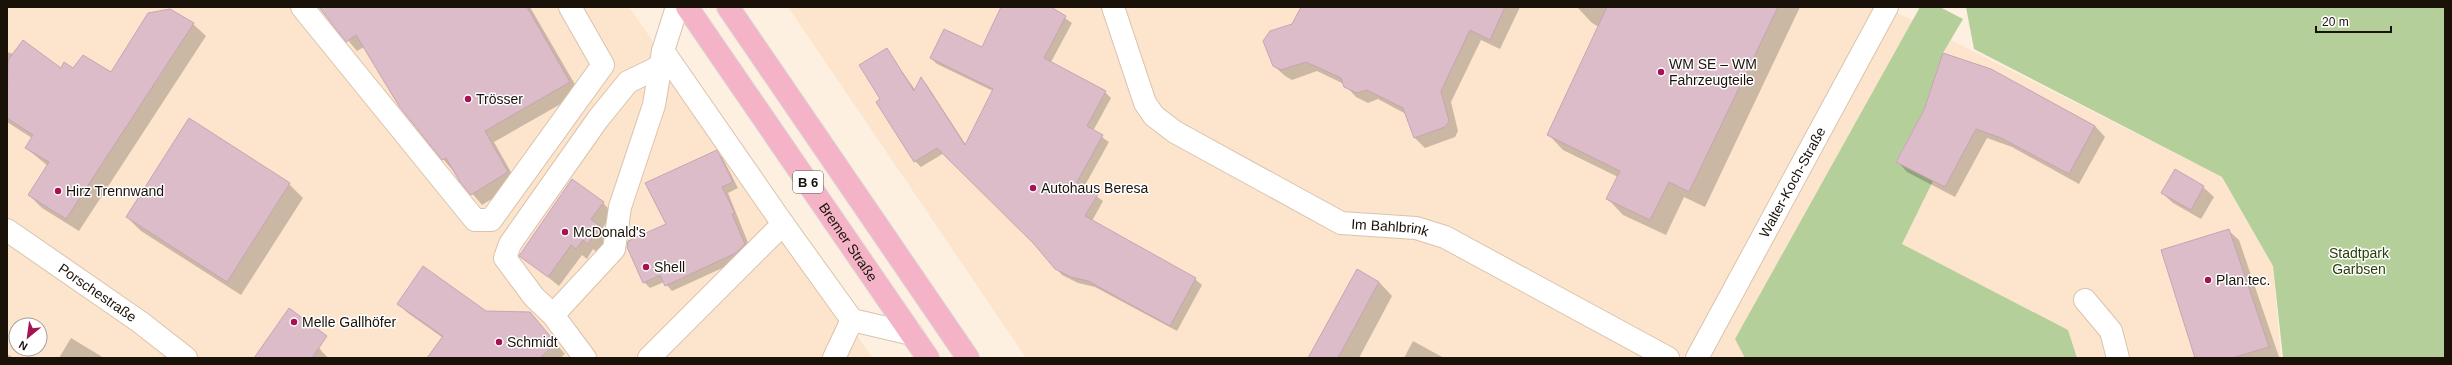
<svg xmlns="http://www.w3.org/2000/svg" width="2452" height="365" font-family="Helvetica,sans-serif">
	<style>
		.built { fill: #fde5cd; fill-rule: evenodd }
		.green { fill: #b4cf9a }
		.shadow { fill: #0003 }
		.building { fill: #ddbcca; stroke: #c5a5b3 }
		.lines { fill: none; stroke-linecap: round; stroke-linejoin: round }
		.minor-casing { stroke: #dac3ac; stroke-width: 24 }
		.major-casing { stroke: #dad9d8; stroke-width: 24 }
		.minor { stroke: #fff; stroke-width: 22 }
		.major { stroke: #f4b3c6; stroke-width: 22 }
		.poi-dot { fill: #a51352; stroke: #fff; stroke-width: 1.5 }
		.labels { text-anchor: middle; dominant-baseline: central; stroke-width: 3; stroke-linejoin: round; paint-order: stroke }
		.shield { fill: #fff; stroke: #5f5953; stroke-width: 1 }
		.shield-label { font-size: 13px; font-weight: bold; fill: #1a1209 }
		.poi-label { font-size: 14px; fill: #1a1209; stroke: #fff; text-anchor: start }
		.street-label { font-size: 14px; fill: #1a1209; stroke: #fff }
		.park-label { font-size: 14px; fill: #283e08; stroke: #fff }
	</style>
	<rect width="100%" height="100%" fill="#fef0e1"/>
	<!-- built -->
	<path class="built" d="M 7,7 L 629,7 L 873,358 L 7,358 ZM 16,325 L 40,325 L 40,349 L 16,349 Z
		M 788,7 L 1886,7 L 2222,177 L 2273,266 L 2281,358 L 1026,358 Z"/>
	<!-- green -->
	<path class="green" d="M 1920,7 L 1940,7 L 1963,19 L 1943,53 L 1924,110 L 1896,161 L 1933,181 L 1902,244 L 2068,330 L 2077,358 L 1745,358 L 1735,339 Z
		M 1966,7 L 2445,7 L 2445,358 L 2283,358 L 2273,266 L 2222,177 L 1974,49 Z"/>
	<!-- shadow -->
	<path class="shadow" d="M 320,7 L 530,7 L 580,93 L 494,142 L 517,183 L 482,205 L 443,159 L 364,47 L 357,51 Z
		M 1002,7 L 1053,7 L 1052,9 L 1072,23 L 1051,62 L 1105,92 L 1111,98 L 1093,131 L 1109,142 L 1084,187 L 1103,201 L 1092,221 L 1195,279 L 1202,285 L 1177,331 L 1095,287 L 1078,283 L 1062,275 L 1035,243 L 944,153 L 921,167 L 915,161 L 882,100 L 886,49 L 916,91 L 921,79 L 927,85 L 966,145 L 993,91 L 937,64 L 931,58 L 983,49 Z
		M 1307,7 L 1520,7 L 1500,49 L 1481,40 L 1451,102 L 1458,131 L 1455,137 L 1425,148 L 1415,138 L 1406,114 L 1378,99 L 1368,103 L 1356,97 L 1344,84 L 1317,71 L 1292,80 L 1285,76 L 1274,66 L 1325,16 Z
		M 1800,7 L 1705,207 L 1684,197 L 1666,235 L 1623,215 L 1608,199 L 1618,177 L 1563,150 L 1548,134 L 1599,27 L 1592,23 L 1577,7 Z
		M 193,24 L 206,36 L 79,231 L 42,208 L 29,195 L 48,166 L 26,148 L 32,138 L 7,122 L 7,52 L 61,69 L 112,73 Z
		M 1991,70 L 2095,126 L 2105,137 L 2079,184 L 2012,147 L 1987,138 L 1955,197 L 1907,172 L 1897,161 Z
		M 189,120 L 289,184 L 303,198 L 241,295 L 141,231 L 127,217 Z
		M 716,152 L 722,157 L 738,188 L 728,193 L 751,250 L 742,259 L 672,291 L 664,282 L 650,288 L 644,282 L 668,225 Z
		M 2203,187 L 2214,197 L 2201,219 L 2173,203 L 2162,193 Z
		M 603,203 L 613,213 L 602,229 L 610,237 L 598,253 L 593,249 L 587,259 L 582,255 L 559,286 L 520,255 Z
		M 2228,230 L 2239,240 L 2279,357 L 2196,358 Z
		M 1379,282 L 1392,296 L 1359,358 L 1309,358 Z
		M 398,304 L 486,312 L 529,313 L 565,354 L 560,358 L 428,358 L 443,338 L 408,313 Z
		M 71,338 L 104,358 L 59,358 Z
		M 1413,341 L 1444,358 L 1404,358 Z
		M 319,348 L 328,358 L 255,358 Z
		M 7,354 L 12,357 L 13,358 L 7,358 Z"/>
	<!-- building -->
	<path class="building" d="M 319,7 L 527,7 L 570,82 L 485,131 L 508,172 L 471,195 L 460,182 L 446,158 L 442,160 L 399,106 L 356,35 L 346,42 Z
		M 1001,7 L 1051,7 L 1066,16 L 1044,58 L 1106,91 L 1087,126 L 1103,135 L 1077,182 L 1098,194 L 1085,216 L 1196,278 L 1170,326 L 1088,281 L 1071,277 L 1055,269 L 1034,244 L 937,148 L 914,162 L 876,102 L 880,99 L 859,65 L 887,48 L 914,91 L 921,77 L 965,145 L 993,89 L 930,58 L 944,29 L 982,47 Z
		M 1301,7 L 1505,7 L 1490,40 L 1470,30 L 1441,91 L 1449,121 L 1445,127 L 1414,138 L 1403,108 L 1367,90 L 1357,93 L 1344,87 L 1341,78 L 1306,62 L 1281,70 L 1273,66 L 1263,41 L 1270,31 L 1292,24 Z
		M 1607,7 L 1778,7 L 1689,192 L 1669,182 L 1650,220 L 1606,199 L 1620,171 L 1547,135 Z
		M 170,9 L 194,23 L 66,219 L 28,195 L 49,162 L 25,148 L 33,135 L 7,118 L 8,60 L 23,40 L 61,68 L 64,62 L 73,68 L 83,55 L 111,72 L 148,13 Z
		M 1943,53 L 1991,69 L 2095,126 L 2069,174 L 2001,138 L 1976,129 L 1945,187 L 1896,162 L 1924,110 Z
		M 189,118 L 290,183 L 227,282 L 126,217 Z
		M 717,150 L 733,182 L 722,187 L 735,213 L 732,214 L 745,244 L 736,253 L 665,286 L 660,275 L 643,283 L 627,247 L 628,241 L 666,224 L 645,183 Z
		M 2175,169 L 2204,186 L 2191,210 L 2161,193 Z
		M 572,179 L 604,202 L 591,219 L 600,226 L 588,244 L 583,240 L 576,249 L 571,245 L 548,277 L 519,256 Z
		M 2229,229 L 2269,347 L 2232,358 L 2195,358 L 2161,250 Z
		M 423,266 L 486,311 L 530,312 L 556,343 L 540,358 L 427,358 L 443,336 L 397,304 Z
		M 1357,269 L 1379,282 L 1338,358 L 1308,358 Z
		M 289,308 L 327,336 L 312,358 L 254,358 Z"/>
	<g class="lines">
		<defs>
			<g id="minor">
				<path d="M 302,7 L 475,220 L 491,220 L 603,65 L 570,7"/>
				<path d="M 677,7 L 663,51 L 783,224 L 852,320 L 912,334"/>
				<path id="s1" d="M 1113,7 L 1145,103 L 1154,116 L 1175,132 L 1341,223 L 1416,228 L 1445,237 L 1668,358"/>
				<path id="s2" d="M 7,230 L 140,322 L 186,358"/>
				<path d="M 2085,300 L 2111,331 L 2118,358"/>
				<path d="M 553,315 L 534,297 L 505,258 L 510,244 L 598,119 L 628,82 L 661,66"/>
				<path d="M 585,358 L 553,315 L 614,249 L 620,207 L 654,105 L 663,51"/>
				<path d="M 649,358 L 783,224"/>
				<path d="M 834,358 L 852,320"/>
				<path id="s3" d="M 1697,358 L 1887,7"/>
			</g>
			<g id="major">
				<path id="s4" d="M 687,7 L 928,358"/>
				<path d="M 728,7 L 968,358"/>
			</g>
		</defs>
		<!-- minor casing -->
		<use href="#minor" class="minor-casing"/>
		<!-- major casing -->
		<use href="#major" class="major-casing"/>
		<!-- minor -->
		<use href="#minor" class="minor"/>
		<!-- major -->
		<use href="#major" class="major"/>
	</g>
	<!-- markers -->
	<g class="poi-dot">
		<circle cx="1661" cy="72" r="4"/>
		<circle cx="468" cy="99" r="4"/>
		<circle cx="1033" cy="188" r="4"/>
		<circle cx="58" cy="191" r="4"/>
		<circle cx="565" cy="232" r="4"/>
		<circle cx="646" cy="267" r="4"/>
		<circle cx="2208" cy="280" r="4"/>
		<circle cx="294" cy="322" r="4"/>
		<circle cx="499" cy="342" r="4"/>
	</g>
	<g class="labels">
		<!-- shield labels -->
		<rect class="shield" x="793" y="171" width="30" height="22" rx="3"/>
		<g class="shield-label">
			<text x="808" y="182">B 6</text>
		</g>
		<!-- poi labels -->
		<g class="poi-label">
			<text x="1669" y="64">WM SE – WM<tspan x="1669" dy="16">Fahrzeugteile</tspan></text>
			<text x="476" y="99">Trösser</text>
			<text x="1041" y="188">Autohaus Beresa</text>
			<text x="66" y="191">Hirz Trennwand</text>
			<text x="573" y="232">McDonald's</text>
			<text x="654" y="267">Shell</text>
			<text x="2216" y="280">Plan.tec.</text>
			<text x="302" y="322">Melle Gallhöfer</text>
			<text x="507" y="342">Schmidt</text>
		</g>
		<!-- street labels -->
		<g class="street-label">
			<text stroke="none"><textPath href="#s3" startOffset="200">Walter-Koch-Straße</textPath></text>
			<text stroke="none"><textPath href="#s1" startOffset="382">Im Bahlbrink</textPath></text>
			<text stroke="none"><textPath href="#s4" startOffset="285">Bremer Straße</textPath></text>
			<text stroke="none"><textPath href="#s2" startOffset="110">Porschestraße</textPath></text>
		</g>
		<!-- park labels -->
		<g class="park-label">
			<text x="2359" y="253">Stadtpark<tspan x="2359" dy="16">Garbsen</tspan></text>
		</g>
	</g>
	<!-- border -->
	<rect width="2452" height="365" fill="none" stroke="#1a1209" stroke-width="16"/>
	<!-- north arrow -->
	<g transform="translate(28 337) rotate(209)"><circle r="19" fill="#ffffff" stroke="#a3a09d"/>
	<path d="M0-3L7 15L0 10L-7 15Z" fill="#a51352"/>
	<text y="-6" font-size="11" font-weight="bold" text-anchor="middle" fill="#1a1209">N</text>
	</g>
	<!-- scale -->
	<path d="M2316 26v6h75v-6" fill="none" stroke="#1a1209" stroke-width="2"/>
	<text x="2322" y="26" font-size="12" fill="#1a1209" stroke="#ffffff" stroke-width="3" paint-order="stroke">20 m</text>
</svg>
